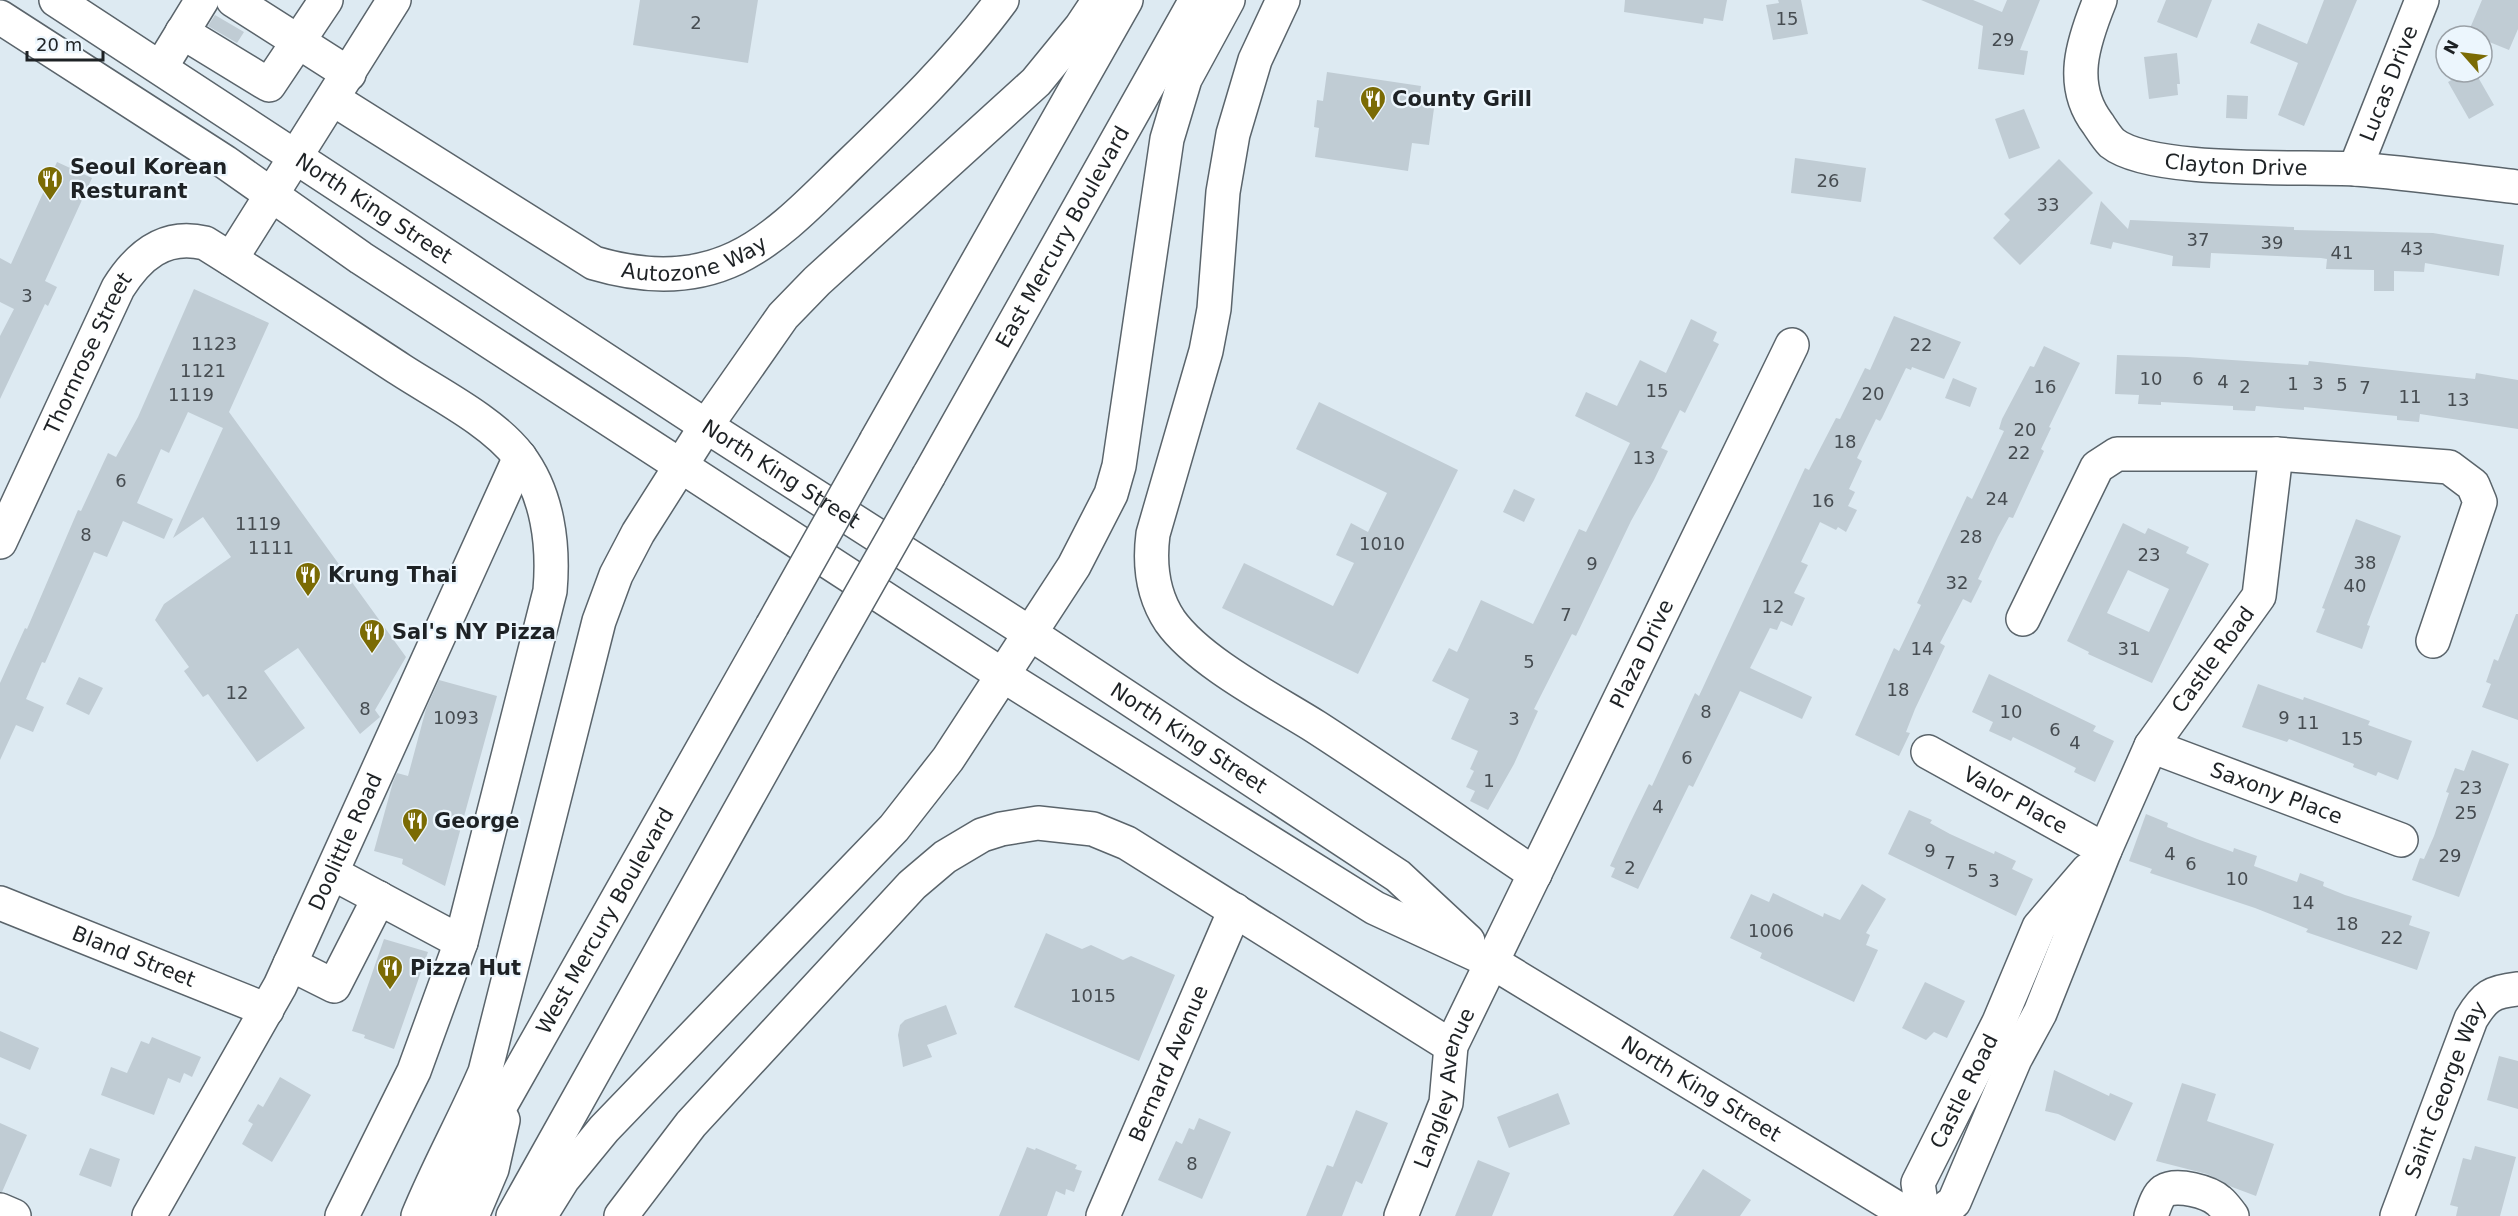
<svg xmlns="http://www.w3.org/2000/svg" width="2518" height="1216" font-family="'DejaVu Sans',sans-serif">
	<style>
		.building { fill: #c0ccd4; fill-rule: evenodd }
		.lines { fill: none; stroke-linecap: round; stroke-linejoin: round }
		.minor-casing { stroke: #5a646b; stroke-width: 36 }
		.major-casing { stroke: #5a646b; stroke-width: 36 }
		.minor { stroke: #fff; stroke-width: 33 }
		.major { stroke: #fff; stroke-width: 33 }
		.major-bridge-casing { stroke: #5a646b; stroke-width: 36; stroke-linecap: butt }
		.major-bridge { stroke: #fff; stroke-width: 33 }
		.labels { text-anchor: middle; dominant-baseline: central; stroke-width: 4.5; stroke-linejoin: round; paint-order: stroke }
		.number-label { font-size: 18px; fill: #464c51 }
		.street-label { font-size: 21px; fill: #1e2225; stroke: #ecf6fd }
		.poi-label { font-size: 21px; font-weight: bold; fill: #1e2225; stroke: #ecf6fd; text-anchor: start }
	</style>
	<rect width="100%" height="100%" fill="#ddeaf2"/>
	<!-- building -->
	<path class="building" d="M 640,0 L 758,0 L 748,63 L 633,45 Z
		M 1625,0 L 1727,0 L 1723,21 L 1704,18 L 1703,24 L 1624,12 Z
		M 1778,0 L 1801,0 L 1808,34 L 1773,40 L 1766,5 L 1779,3 Z
		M 1921,0 L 1973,0 L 2002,12 L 2007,0 L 2040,0 L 2020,50 L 2028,51 L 2024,75 L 1978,69 L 1983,26 Z
		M 2166,0 L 2212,0 L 2197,38 L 2157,22 Z
		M 2324,0 L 2357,0 L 2304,126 L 2278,115 L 2298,63 L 2250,43 L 2258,23 L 2307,44 Z
		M 2482,0 L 2518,0 L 2518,29 L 2509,50 L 2482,39 L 2482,36 L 2468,33 Z
		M 215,15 L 244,32 L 237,43 L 208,26 Z
		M 2177,53 L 2180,84 L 2177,84 L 2178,95 L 2149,99 L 2144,57 Z
		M 1327,72 L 1421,86 L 1419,99 L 1435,101 L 1429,145 L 1412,143 L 1408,171 L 1315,157 L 1319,128 L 1314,127 L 1317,100 L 1323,101 Z
		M 2466,72 L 2475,72 L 2494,105 L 2469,119 L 2448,82 Z
		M 2227,95 L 2248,96 L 2247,119 L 2226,118 Z
		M 2024,109 L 2040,148 L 2009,159 L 1995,119 Z
		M 1795,158 L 1866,168 L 1861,202 L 1791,193 Z
		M 2059,159 L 2093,193 L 2020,265 L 1993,238 L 2010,220 L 2004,214 Z
		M 57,162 L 92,178 L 45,281 L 57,287 L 48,306 L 45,304 L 0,399 L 0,336 L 14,309 L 0,302 L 0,258 L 11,264 Z
		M 2101,201 L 2128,229 L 2130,220 L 2201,223 L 2294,227 L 2294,230 L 2433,233 L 2504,245 L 2499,276 L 2425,263 L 2424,272 L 2394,271 L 2394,291 L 2374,291 L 2374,270 L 2326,269 L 2327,259 L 2321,258 L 2211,253 L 2210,268 L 2172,266 L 2173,256 L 2113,242 L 2111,249 L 2090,244 Z
		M 194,289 L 269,323 L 229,412 L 406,657 L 375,710 L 380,717 L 360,734 L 298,648 L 264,671 L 305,728 L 257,762 L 208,694 L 203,697 L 184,671 L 189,667 L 155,620 L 164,604 L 231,557 L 203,517 L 173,538 L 223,428 L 188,412 L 169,453 L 161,449 L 137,503 L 173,519 L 164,539 L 123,521 L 107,557 L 94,552 L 45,663 L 42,662 L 26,699 L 44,707 L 33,732 L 16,725 L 0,760 L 0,683 L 25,628 L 27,629 L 78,510 L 81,511 L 108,453 L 116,457 L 138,417 Z
		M 1894,316 L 1961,342 L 1944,379 L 1912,367 L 1911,370 L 1906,368 L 1882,418 L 1880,421 L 1876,419 L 1857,458 L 1862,461 L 1849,489 L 1855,492 L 1848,506 L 1857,510 L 1846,532 L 1838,527 L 1836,530 L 1820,522 L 1801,562 L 1808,565 L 1794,593 L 1805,598 L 1792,626 L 1781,621 L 1777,630 L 1770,628 L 1750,668 L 1812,697 L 1802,719 L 1740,691 L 1693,787 L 1689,785 L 1638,889 L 1611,877 L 1615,868 L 1610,866 L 1629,825 L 1649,784 L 1652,786 L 1695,693 L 1699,696 L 1805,468 L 1809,470 L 1836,418 L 1840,419 L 1865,368 L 1870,370 Z
		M 1691,319 L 1717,332 L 1713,341 L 1719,344 L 1685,413 L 1680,410 L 1661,448 L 1668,451 L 1654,480 L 1631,521 L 1576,636 L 1572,634 L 1534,709 L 1538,711 L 1514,764 L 1488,810 L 1470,801 L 1475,791 L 1466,787 L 1474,771 L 1470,769 L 1478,751 L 1451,739 L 1469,699 L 1432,681 L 1449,648 L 1457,652 L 1481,600 L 1533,624 L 1579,529 L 1586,532 L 1630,443 L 1575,416 L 1586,392 L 1617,406 L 1640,360 L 1666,373 Z
		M 2044,346 L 2080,363 L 2049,427 L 2051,428 L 2041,449 L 2044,451 L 2013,518 L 2009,517 L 1998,537 L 1978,579 L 1982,581 L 1971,603 L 1963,599 L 1940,643 L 1945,646 L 1915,709 L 1906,732 L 1910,733 L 1899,756 L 1855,735 L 1894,648 L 1899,651 L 1921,605 L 1917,603 L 1967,496 L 1972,499 L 2004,431 L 1999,429 L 2002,419 L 2030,366 L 2034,367 Z
		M 2117,355 L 2187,357 L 2308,365 L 2309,361 L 2475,379 L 2476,373 L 2518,380 L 2518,429 L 2420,414 L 2419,422 L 2397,420 L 2397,416 L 2304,407 L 2304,410 L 2256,406 L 2255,411 L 2233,410 L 2233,406 L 2161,402 L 2161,405 L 2138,404 L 2139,395 L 2115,394 Z
		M 1953,378 L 1977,388 L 1970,407 L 1945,398 Z
		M 1319,402 L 1458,470 L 1358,674 L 1222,608 L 1244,563 L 1333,606 L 1354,563 L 1336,555 L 1351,523 L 1368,532 L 1387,493 L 1296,449 Z
		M 1514,489 L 1535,499 L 1524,522 L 1503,512 Z
		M 2356,519 L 2401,536 L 2367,625 L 2370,626 L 2362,649 L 2316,632 L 2325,609 L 2322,608 Z
		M 2123,523 L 2145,534 L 2148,528 L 2189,547 L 2186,553 L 2209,564 L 2152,683 L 2088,654 L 2089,652 L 2067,641 ZM 2128,570 L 2169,589 L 2149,632 L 2107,613 Z
		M 2516,614 L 2518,614 L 2518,720 L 2482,707 L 2491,684 L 2486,682 L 2494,659 L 2498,661 Z
		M 1989,674 L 2096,726 L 2093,731 L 2114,741 L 2095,782 L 2074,772 L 2076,768 L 2054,757 L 2013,737 L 2011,741 L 1989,731 L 1993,722 L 1972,712 Z
		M 79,677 L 103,688 L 89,715 L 66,704 Z
		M 439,680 L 497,696 L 445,886 L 402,864 L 403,859 L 374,851 L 393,782 L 397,773 L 408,776 L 426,709 Z
		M 2258,684 L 2303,700 L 2304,697 L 2370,721 L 2368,725 L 2412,741 L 2398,780 L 2378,772 L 2376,776 L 2353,767 L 2354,764 L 2289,739 L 2287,742 L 2242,727 Z
		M 2472,750 L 2509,764 L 2459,897 L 2412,880 L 2420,858 L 2424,859 L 2434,836 L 2449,793 L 2446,792 L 2455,768 L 2464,771 Z
		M 1909,810 L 1932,820 L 1930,823 L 1950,834 L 1994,854 L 1995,851 L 2016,861 L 2012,869 L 2033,879 L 2016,916 L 1888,854 Z
		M 2146,814 L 2168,823 L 2167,827 L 2197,839 L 2233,852 L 2234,848 L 2257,856 L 2254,866 L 2297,882 L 2300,873 L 2324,882 L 2323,886 L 2345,895 L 2412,916 L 2409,925 L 2430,932 L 2417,970 L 2306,932 L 2308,929 L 2255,908 L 2150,873 L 2152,869 L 2129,861 Z
		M 1862,884 L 1886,899 L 1866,933 L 1870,935 L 1866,945 L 1878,950 L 1854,1002 L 1760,958 L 1762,953 L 1730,938 L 1751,894 L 1769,902 L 1773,893 L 1823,917 L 1824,913 L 1840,920 Z
		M 1046,933 L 1082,949 L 1091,945 L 1123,960 L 1131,956 L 1175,975 L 1139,1061 L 1014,1007 Z
		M 384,939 L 428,952 L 394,1049 L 364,1038 L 365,1035 L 352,1031 Z
		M 1925,982 L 1965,1001 L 1947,1038 L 1934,1032 L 1926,1040 L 1902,1028 Z
		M 946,1005 L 957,1034 L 927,1045 L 932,1057 L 903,1067 L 898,1035 L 900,1025 L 905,1020 Z
		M 0,1031 L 39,1048 L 30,1070 L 0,1057 Z
		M 152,1037 L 201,1057 L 192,1077 L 184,1073 L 180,1083 L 168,1078 L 154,1115 L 101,1095 L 111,1067 L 127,1073 L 141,1041 L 149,1044 Z
		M 2499,1056 L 2518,1061 L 2518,1109 L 2487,1100 Z
		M 2054,1070 L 2109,1096 L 2110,1093 L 2133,1103 L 2115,1141 L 2058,1114 L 2045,1111 Z
		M 280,1077 L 311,1095 L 272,1162 L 242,1144 L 253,1124 L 248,1121 L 258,1104 L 263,1107 Z
		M 2182,1083 L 2216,1094 L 2207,1121 L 2274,1144 L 2256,1196 L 2232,1187 L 2207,1174 L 2156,1161 Z
		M 1558,1093 L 1570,1124 L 1509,1148 L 1497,1117 Z
		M 1356,1110 L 1388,1123 L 1362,1184 L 1356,1181 L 1342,1216 L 1306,1216 L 1327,1165 L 1333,1167 Z
		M 1199,1118 L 1231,1132 L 1202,1199 L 1158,1180 L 1176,1141 L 1182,1144 L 1189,1128 L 1194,1130 Z
		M 0,1123 L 27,1135 L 2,1192 L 0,1192 Z
		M 2475,1146 L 2516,1157 L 2500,1216 L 2456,1216 L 2458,1207 L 2450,1205 L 2463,1158 L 2471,1160 Z
		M 1027,1147 L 1035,1150 L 1036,1148 L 1077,1165 L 1075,1169 L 1082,1171 L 1074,1192 L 1066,1189 L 1065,1195 L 1056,1191 L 1047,1216 L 999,1216 Z
		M 90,1148 L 120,1159 L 111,1187 L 79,1175 Z
		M 1478,1160 L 1510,1173 L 1492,1216 L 1455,1216 Z
		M 1703,1169 L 1751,1200 L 1740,1216 L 1673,1216 Z"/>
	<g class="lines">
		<defs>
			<g id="minor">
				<path d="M 233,0 L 349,74"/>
				<path d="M 1283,0 L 1255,60 L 1233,134 L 1223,192 L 1214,309 L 1206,351 L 1153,534 C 1149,565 1152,594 1170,621 C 1199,662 1273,700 1316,727 C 1390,775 1462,825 1535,874"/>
				<path id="s1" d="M 2100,0 C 2083,42 2068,85 2098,124 C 2102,130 2107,138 2112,143 C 2151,174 2300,166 2355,169 C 2409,173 2464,181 2518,187"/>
				<path d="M 182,32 L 269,85 L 326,0"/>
				<path d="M 161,67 L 202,0"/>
				<path id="s2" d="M 333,99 L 594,263 C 641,277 690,280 736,258 C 778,238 814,199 848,166 C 902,114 957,61 1002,0"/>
				<path id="s3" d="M 2355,169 L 2422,0"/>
				<path d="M 231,259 L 394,0"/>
				<path id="s4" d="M 0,542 L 118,288 C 138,256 164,233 205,243 C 271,284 335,327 401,370 C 438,394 492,421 519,456 C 548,494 554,545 550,591 L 461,942 L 414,1071 L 342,1216"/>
				<path d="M 2023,619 L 2097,467 L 2117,454 L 2276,454 L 2449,467 L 2473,485 L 2480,502 L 2433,641"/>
				<path id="s5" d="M 2151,746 L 2401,840"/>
				<path id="s6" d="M 1928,752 L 2105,850"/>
				<path d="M 332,873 L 461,942"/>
				<path id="s7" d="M 0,903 L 267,1010"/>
				<path d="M 290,964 L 334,986 L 379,898"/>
				<path d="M 0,1210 L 14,1216"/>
				<path id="s8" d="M 149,1216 L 280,986 L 520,457"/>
				<path d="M 621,1216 L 691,1124 L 912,885 L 945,857 L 982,835 L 1001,829 L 1038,823 L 1093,829 L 1127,843 L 1451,1046"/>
				<path id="s9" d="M 1103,1216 L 1235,910"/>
				<path id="s10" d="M 1401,1216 L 1446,1103 L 1451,1046 L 1792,345"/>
				<path id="s11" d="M 1923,1216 L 1918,1183 L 1999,1022 L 2039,927 L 2088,870"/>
				<path id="s12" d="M 1935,1216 L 1954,1202 L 2015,1059 L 2040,1013 L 2105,850 L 2151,746 L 2259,596 L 2276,454"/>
				<path d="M 2151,1216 C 2154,1208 2157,1196 2164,1191 C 2177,1183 2209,1192 2219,1201 C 2224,1205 2228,1211 2232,1216"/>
				<path id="s13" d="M 2397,1216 L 2471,1019 C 2485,996 2491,992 2518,989"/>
			</g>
			<g id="major">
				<path id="s14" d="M 56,0 L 706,426 L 1031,634 L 1398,876 L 1468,941"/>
				<path id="s15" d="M 0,17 L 225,162 L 361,258 L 1004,676 L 1375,908 L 1492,962 L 1910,1216"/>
				<path d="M 876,441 L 1126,0"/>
				<path id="s16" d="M 929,475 L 1196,0"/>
				<path d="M 418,1216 C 438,1167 464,1121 485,1072 L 599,621 L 616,575 L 638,533 L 706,426 L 783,316 L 817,281 L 1036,82 L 1081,27 L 1099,0"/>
				<path id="s17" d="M 438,1216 L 772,626"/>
				<path d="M 472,1216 L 492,1169 L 503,1120"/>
				<path d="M 513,1216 L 824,660"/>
				<path d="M 540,1216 L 563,1179 L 604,1129 L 894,828 L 948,759 L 1074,566 L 1111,494 L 1119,466 L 1167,139 L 1185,79 L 1228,0"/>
			</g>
		</defs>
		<!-- minor casing -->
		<use href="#minor" class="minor-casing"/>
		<!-- major casing -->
		<use href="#major" class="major-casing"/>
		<!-- minor -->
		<use href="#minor" class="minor"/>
		<!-- major -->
		<use href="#major" class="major"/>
		<defs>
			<path id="major-bridge" d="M 772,626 L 876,441
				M 824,660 L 929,475"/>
		</defs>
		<!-- major-bridge casing -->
		<use href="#major-bridge" class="major-bridge-casing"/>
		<!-- major-bridge -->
		<use href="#major-bridge" class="major-bridge"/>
	</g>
	<!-- icons -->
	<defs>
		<symbol id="restaurant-pin" viewBox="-11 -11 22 30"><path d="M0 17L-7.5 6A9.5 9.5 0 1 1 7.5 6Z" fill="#7b6b04" stroke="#ecf6fd"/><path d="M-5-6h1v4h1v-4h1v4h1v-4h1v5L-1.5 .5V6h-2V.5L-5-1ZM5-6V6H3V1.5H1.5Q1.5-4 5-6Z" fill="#fff"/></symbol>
	</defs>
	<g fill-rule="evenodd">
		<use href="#restaurant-pin" x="1358" y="84" width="30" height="40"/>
		<use href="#restaurant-pin" x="35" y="164" width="30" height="40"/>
		<use href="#restaurant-pin" x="293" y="560" width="30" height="40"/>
		<use href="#restaurant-pin" x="357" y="617" width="30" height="40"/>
		<use href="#restaurant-pin" x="400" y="806" width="30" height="40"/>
		<use href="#restaurant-pin" x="375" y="953" width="30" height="40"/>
	</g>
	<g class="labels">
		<!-- number labels -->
		<g class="number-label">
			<text x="1787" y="18">15</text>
			<text x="696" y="22">2</text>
			<text x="2003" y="39">29</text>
			<text x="1828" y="180">26</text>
			<text x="2048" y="204">33</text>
			<text x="2198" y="239">37</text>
			<text x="2272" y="242">39</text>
			<text x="2412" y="248">43</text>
			<text x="2342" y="252">41</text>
			<text x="27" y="295">3</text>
			<text x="214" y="343">1123</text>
			<text x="1921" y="344">22</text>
			<text x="203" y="370">1121</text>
			<text x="2151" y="378">10</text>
			<text x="2198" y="378">6</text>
			<text x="2223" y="381">4</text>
			<text x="2293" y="383">1</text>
			<text x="2318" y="383">3</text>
			<text x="2342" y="384">5</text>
			<text x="2045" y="386">16</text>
			<text x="2245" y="386">2</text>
			<text x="2365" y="387">7</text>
			<text x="1657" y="390">15</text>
			<text x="1873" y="393">20</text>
			<text x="191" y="394">1119</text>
			<text x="2410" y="396">11</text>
			<text x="2458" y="399">13</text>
			<text x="2025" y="429">20</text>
			<text x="1845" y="441">18</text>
			<text x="2019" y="452">22</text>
			<text x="1644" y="457">13</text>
			<text x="121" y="480">6</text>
			<text x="1997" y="498">24</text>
			<text x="1823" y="500">16</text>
			<text x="258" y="523">1119</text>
			<text x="86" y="534">8</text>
			<text x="1971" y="536">28</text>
			<text x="1382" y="543">1010</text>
			<text x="271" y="547">1111</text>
			<text x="2149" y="554">23</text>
			<text x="2365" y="562">38</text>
			<text x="1592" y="563">9</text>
			<text x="1957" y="582">32</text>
			<text x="2355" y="585">40</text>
			<text x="1773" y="606">12</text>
			<text x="1566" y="614">7</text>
			<text x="1922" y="648">14</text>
			<text x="2129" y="648">31</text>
			<text x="1529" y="661">5</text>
			<text x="1898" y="689">18</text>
			<text x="237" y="692">12</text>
			<text x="365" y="708">8</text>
			<text x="1706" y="711">8</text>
			<text x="2011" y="711">10</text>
			<text x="456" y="717">1093</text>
			<text x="2284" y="717">9</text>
			<text x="1514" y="718">3</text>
			<text x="2308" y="722">11</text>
			<text x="2055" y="729">6</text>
			<text x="2352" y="738">15</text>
			<text x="2075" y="742">4</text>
			<text x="1687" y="757">6</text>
			<text x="1489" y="780">1</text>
			<text x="2471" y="787">23</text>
			<text x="1658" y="806">4</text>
			<text x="2466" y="812">25</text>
			<text x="1930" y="850">9</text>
			<text x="2170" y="853">4</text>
			<text x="2450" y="855">29</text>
			<text x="1950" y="862">7</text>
			<text x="2191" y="863">6</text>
			<text x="1630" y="867">2</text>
			<text x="1973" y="870">5</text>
			<text x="2237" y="878">10</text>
			<text x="1994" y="880">3</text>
			<text x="2303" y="902">14</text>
			<text x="2347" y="923">18</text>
			<text x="1771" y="930">1006</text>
			<text x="2392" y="937">22</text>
			<text x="1093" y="995">1015</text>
			<text x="1192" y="1163">8</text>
		</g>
		<!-- street labels -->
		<g class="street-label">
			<text stroke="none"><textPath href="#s3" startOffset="92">Lucas Drive</textPath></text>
			<text stroke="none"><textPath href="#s1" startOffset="282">Clayton Drive</textPath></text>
			<text stroke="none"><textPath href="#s14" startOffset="380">North King Street</textPath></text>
			<text stroke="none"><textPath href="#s16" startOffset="273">East Mercury Boulevard</textPath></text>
			<text stroke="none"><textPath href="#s2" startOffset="412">Autozone Way</textPath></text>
			<text stroke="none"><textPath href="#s4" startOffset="208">Thornrose Street</textPath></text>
			<text stroke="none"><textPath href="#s14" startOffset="866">North King Street</textPath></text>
			<text stroke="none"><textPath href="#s10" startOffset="615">Plaza Drive</textPath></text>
			<text stroke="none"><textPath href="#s12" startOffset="627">Castle Road</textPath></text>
			<text stroke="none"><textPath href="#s14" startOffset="1352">North King Street</textPath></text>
			<text stroke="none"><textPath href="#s5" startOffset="134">Saxony Place</textPath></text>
			<text stroke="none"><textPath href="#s6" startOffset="100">Valor Place</textPath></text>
			<text stroke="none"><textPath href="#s8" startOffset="423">Doolittle Road</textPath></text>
			<text stroke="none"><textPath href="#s17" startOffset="339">West Mercury Boulevard</textPath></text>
			<text stroke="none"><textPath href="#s7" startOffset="144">Bland Street</textPath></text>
			<text stroke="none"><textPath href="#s9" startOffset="166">Bernard Avenue</textPath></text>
			<text stroke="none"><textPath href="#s10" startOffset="136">Langley Avenue</textPath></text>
			<text stroke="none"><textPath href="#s15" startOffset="2012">North King Street</textPath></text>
			<text stroke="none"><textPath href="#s11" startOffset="136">Castle Road</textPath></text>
			<text stroke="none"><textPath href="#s13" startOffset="135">Saint George Way</textPath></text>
		</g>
		<!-- poi labels -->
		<g class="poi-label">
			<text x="1392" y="99">County Grill</text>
			<text x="70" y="167">Seoul Korean<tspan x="70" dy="24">Resturant</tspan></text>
			<text x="328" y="575">Krung Thai</text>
			<text x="392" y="632">Sal's NY Pizza</text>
			<text x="434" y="821">George</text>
			<text x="410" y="968">Pizza Hut</text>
		</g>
	</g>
	<!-- north arrow -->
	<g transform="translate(2464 54) rotate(298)"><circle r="28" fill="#ecf6fd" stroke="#9aa1a7" stroke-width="1.5"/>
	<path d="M0-4.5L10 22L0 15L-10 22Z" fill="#7b6b04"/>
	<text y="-9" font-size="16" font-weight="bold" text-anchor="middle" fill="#1e2225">N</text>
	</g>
	<!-- scale -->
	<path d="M27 51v9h76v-9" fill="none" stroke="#1e2225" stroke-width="3"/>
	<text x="36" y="51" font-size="18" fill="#1e2225" stroke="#ecf6fd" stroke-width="4.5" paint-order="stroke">20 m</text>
</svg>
